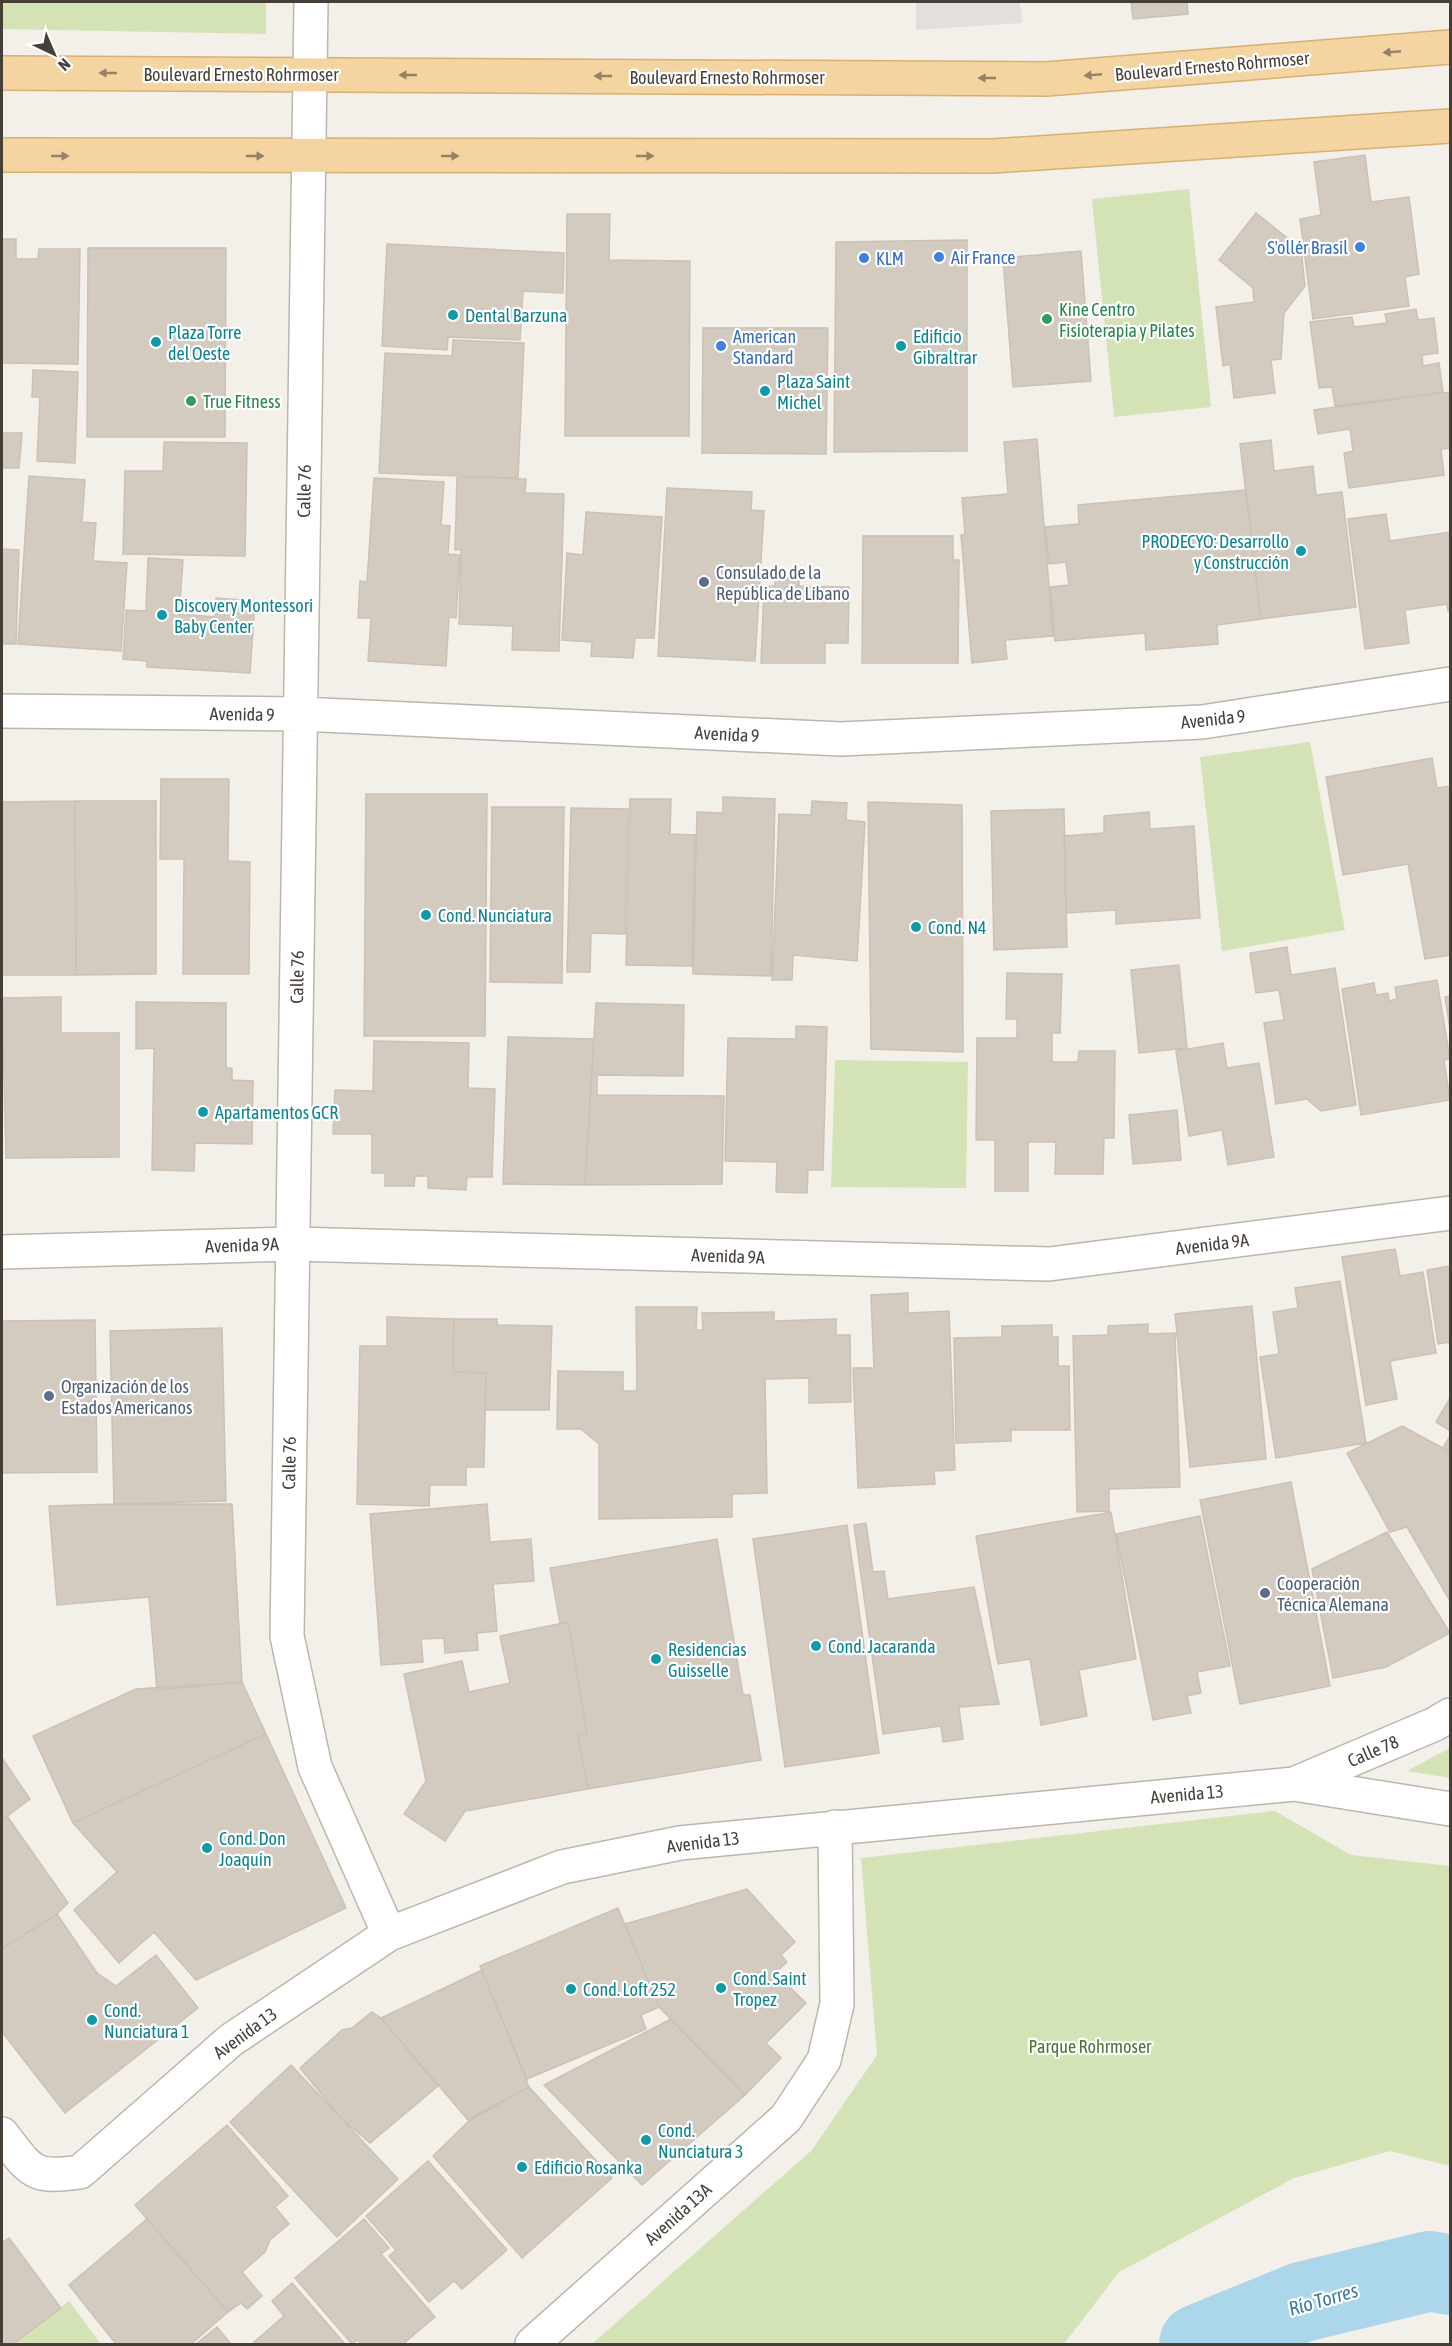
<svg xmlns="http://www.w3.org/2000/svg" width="1452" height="2346" font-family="'Asap Condensed',sans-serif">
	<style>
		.green { fill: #d3e3b6 }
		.parking { fill: #e2e0dd }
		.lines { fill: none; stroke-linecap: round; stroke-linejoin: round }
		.river { stroke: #acd6e9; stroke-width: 80 }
		.building { fill: #d3cac0; stroke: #cdc1b4; stroke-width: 1.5 }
		.minor-casing { stroke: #bdb6ac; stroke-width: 36 }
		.major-casing { stroke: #d8b072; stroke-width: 36 }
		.minor { stroke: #fff; stroke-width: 33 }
		.major { stroke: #f4d5a1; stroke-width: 33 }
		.oneway { fill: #948267 }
		.shop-dot { fill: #3f7fe0; stroke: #fff; stroke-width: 2 }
		.culture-dot { fill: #0f9aa8; stroke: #fff; stroke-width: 2 }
		.leisure-dot { fill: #2e9e5b; stroke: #fff; stroke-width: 2 }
		.service-dot { fill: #5c6f8a; stroke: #fff; stroke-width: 2 }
		.labels { text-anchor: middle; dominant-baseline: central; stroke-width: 4.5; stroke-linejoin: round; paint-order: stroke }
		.street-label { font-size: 18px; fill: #463f38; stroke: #fff }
		.shop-label { font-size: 18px; fill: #366cbe; stroke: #fff; text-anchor: start }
		.leisure-label { font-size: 18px; fill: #27864d; stroke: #fff; text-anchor: start }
		.culture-label { font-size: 18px; fill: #0d838f; stroke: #fff; text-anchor: start }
		.service-label { font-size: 18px; fill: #4e5e75; stroke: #fff; text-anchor: start }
		.park-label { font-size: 18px; fill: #4f7231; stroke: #fff }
		.water-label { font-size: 20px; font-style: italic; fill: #3a7da0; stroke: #fff }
	</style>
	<rect width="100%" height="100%" fill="#f3efe9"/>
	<!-- green -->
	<path class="green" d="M 2,2 L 266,2 L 266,34 L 2,29 Z
		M 1189,189 L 1211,407 L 1114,417 L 1092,199 Z
		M 1310,742 L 1345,930 L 1222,951 L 1200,757 Z
		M 835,1060 L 968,1062 L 966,1188 L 831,1187 Z
		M 1450,1748 L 1450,1778 L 1407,1771 Z
		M 1275,1811 L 1351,1855 L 1450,1866 L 1450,2166 L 1390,2151 L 1294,2178 L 1119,2272 L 1064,2344 L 592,2344 L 812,2150 L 877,2055 L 861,1858 Z
		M 69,2301 L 101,2344 L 13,2344 Z"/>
	<!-- parking -->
	<path class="parking" d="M 916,2 L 1020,2 L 1022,23 L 916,30 Z"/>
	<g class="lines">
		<!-- river -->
		<path class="river" d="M 1199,2344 L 1302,2302 L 1430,2271 L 1450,2275"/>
	</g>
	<!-- building -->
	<path class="building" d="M 1131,2 L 1187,2 L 1188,14 L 1133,19 Z
		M 1365,155 L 1371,202 L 1409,197 L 1419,274 L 1405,277 L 1409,306 L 1313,319 L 1300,219 L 1321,215 L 1314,162 Z
		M 1256,213 L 1301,249 L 1305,286 L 1284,313 L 1281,359 L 1271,360 L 1275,393 L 1234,398 L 1230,364 L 1223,366 L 1216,307 L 1254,302 L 1253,288 L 1219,260 Z
		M 567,214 L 610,214 L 609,260 L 690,261 L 689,436 L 565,436 Z
		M 2,239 L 16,239 L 16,259 L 38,259 L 39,249 L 80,249 L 78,364 L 2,363 Z
		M 967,240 L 967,451 L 834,452 L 836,242 Z
		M 387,244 L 564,253 L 563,293 L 523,291 L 520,340 L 448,337 L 447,350 L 382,346 Z
		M 88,248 L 226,248 L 225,437 L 87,437 Z
		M 1081,251 L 1091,381 L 1013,387 L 1003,258 Z
		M 1416,309 L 1418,320 L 1434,318 L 1438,353 L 1422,355 L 1423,366 L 1439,363 L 1443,392 L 1335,406 L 1332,387 L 1319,388 L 1310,322 L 1352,317 L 1354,327 L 1387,323 L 1385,314 Z
		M 703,328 L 828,328 L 826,454 L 702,453 Z
		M 453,340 L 524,343 L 518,478 L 379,473 L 385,353 L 452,356 Z
		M 33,370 L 78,372 L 75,463 L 37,461 L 40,397 L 32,397 Z
		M 1450,392 L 1450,448 L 1441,449 L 1444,475 L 1349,488 L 1344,453 L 1353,451 L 1350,429 L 1318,434 L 1314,410 Z
		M 2,433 L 22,433 L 19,468 L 2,468 Z
		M 1037,439 L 1053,636 L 1005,640 L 1007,659 L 972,663 L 961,535 L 965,534 L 962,498 L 1008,494 L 1004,442 Z
		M 1271,440 L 1274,471 L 1313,466 L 1316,495 L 1342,492 L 1356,607 L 1261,619 L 1240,444 Z
		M 164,442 L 247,443 L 245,556 L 123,554 L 125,471 L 163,471 Z
		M 29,476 L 85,480 L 82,522 L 96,523 L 93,561 L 127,563 L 121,651 L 18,644 Z
		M 457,477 L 526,479 L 525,493 L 564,494 L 559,651 L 512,650 L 513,626 L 459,624 L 461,549 L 455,550 Z
		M 374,478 L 444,482 L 441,525 L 450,526 L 448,554 L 460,555 L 456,618 L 449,617 L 446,666 L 368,661 L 371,618 L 358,618 L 360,581 L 367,582 Z
		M 667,488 L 752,492 L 751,510 L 764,511 L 755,661 L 658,656 Z
		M 1246,490 L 1261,619 L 1217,625 L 1218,644 L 1146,650 L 1145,633 L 1055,641 L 1050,587 L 1069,585 L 1066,562 L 1049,564 L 1045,527 L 1079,524 L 1078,505 Z
		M 586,512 L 662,517 L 654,638 L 635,638 L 633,658 L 591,656 L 592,642 L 562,640 L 567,553 L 583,555 Z
		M 1386,514 L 1390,541 L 1450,532 L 1450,610 L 1448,611 L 1447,604 L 1405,610 L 1409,643 L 1365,649 L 1348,519 Z
		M 863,536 L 953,536 L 953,560 L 959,560 L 958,663 L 862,663 Z
		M 2,549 L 19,550 L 16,644 L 2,644 Z
		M 148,558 L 183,560 L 179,614 L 215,617 L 216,598 L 255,601 L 250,673 L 147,667 L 147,661 L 123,659 L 126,610 L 146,611 Z
		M 775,578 L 799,578 L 799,586 L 849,587 L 848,643 L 825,643 L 825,663 L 761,663 L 764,587 L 775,586 Z
		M 1432,758 L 1437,788 L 1450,786 L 1450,955 L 1425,959 L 1408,864 L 1343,875 L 1326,777 Z
		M 161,779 L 229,779 L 228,861 L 250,862 L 249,974 L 183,974 L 184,859 L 160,859 Z
		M 366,794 L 487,794 L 485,1036 L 364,1036 Z
		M 723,797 L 775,799 L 771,976 L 693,974 L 697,812 L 723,813 Z
		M 630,799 L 671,799 L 670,834 L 695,835 L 692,966 L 626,965 Z
		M 75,801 L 156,801 L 156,974 L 76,975 Z
		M 75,801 L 76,975 L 2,975 L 2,802 Z
		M 812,801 L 847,803 L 846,820 L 865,822 L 857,961 L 793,955 L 792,980 L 772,980 L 779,814 L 811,815 Z
		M 868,802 L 962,805 L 963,1052 L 871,1049 Z
		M 492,807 L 564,807 L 562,983 L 490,982 Z
		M 571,808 L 628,809 L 625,934 L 591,933 L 590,972 L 567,972 Z
		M 1064,809 L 1067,947 L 994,950 L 991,811 Z
		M 1149,812 L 1150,829 L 1194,826 L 1200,918 L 1116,924 L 1116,910 L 1066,913 L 1064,836 L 1104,833 L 1104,816 Z
		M 1287,947 L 1291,975 L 1335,968 L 1356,1105 L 1321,1111 L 1307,1099 L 1276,1104 L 1264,1023 L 1284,1020 L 1279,990 L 1256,993 L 1250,953 Z
		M 1179,965 L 1187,1048 L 1139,1053 L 1131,970 Z
		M 1007,973 L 1062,974 L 1060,1033 L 1052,1033 L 1052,1062 L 1078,1062 L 1079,1051 L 1115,1051 L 1114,1138 L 1104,1138 L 1103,1174 L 1055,1174 L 1056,1142 L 1028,1142 L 1028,1191 L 995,1191 L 995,1140 L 976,1140 L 977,1038 L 1017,1038 L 1017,1019 L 1006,1019 Z
		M 1437,980 L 1450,1059 L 1444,1060 L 1450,1100 L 1361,1115 L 1342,989 L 1374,983 L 1376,995 L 1388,993 L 1389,1001 L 1397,999 L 1395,987 Z
		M 1450,996 L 1450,1029 L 1445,997 Z
		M 61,997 L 61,1033 L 119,1033 L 119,1157 L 6,1158 L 2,998 Z
		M 136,1002 L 226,1003 L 226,1068 L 232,1068 L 232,1080 L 253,1081 L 252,1144 L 195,1143 L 194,1171 L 152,1170 L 154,1048 L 136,1049 Z
		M 596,1003 L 684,1005 L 683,1076 L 597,1075 L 597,1095 L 724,1096 L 722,1184 L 585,1185 Z
		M 796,1026 L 827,1027 L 823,1170 L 808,1170 L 807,1193 L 776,1192 L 777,1162 L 725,1161 L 728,1038 L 796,1039 Z
		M 508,1037 L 594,1039 L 585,1185 L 503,1184 Z
		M 374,1041 L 469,1043 L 468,1088 L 495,1089 L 492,1177 L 467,1177 L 466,1190 L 428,1188 L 428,1176 L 415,1176 L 414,1186 L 385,1186 L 385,1173 L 372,1173 L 372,1134 L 333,1134 L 335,1090 L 373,1091 Z
		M 1223,1043 L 1227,1068 L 1259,1063 L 1274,1157 L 1228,1165 L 1222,1130 L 1189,1136 L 1176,1051 Z
		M 1177,1110 L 1181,1160 L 1133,1164 L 1129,1115 Z
		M 1395,1249 L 1400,1276 L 1423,1272 L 1436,1353 L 1390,1361 L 1397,1399 L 1366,1405 L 1342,1257 Z
		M 1450,1266 L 1450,1342 L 1438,1344 L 1427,1270 Z
		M 1340,1281 L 1366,1443 L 1276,1458 L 1260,1357 L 1279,1354 L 1273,1312 L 1298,1308 L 1295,1288 Z
		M 908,1293 L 908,1313 L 949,1311 L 955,1470 L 934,1471 L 935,1484 L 858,1488 L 853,1368 L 874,1368 L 871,1295 Z
		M 1252,1306 L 1266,1459 L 1190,1467 L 1175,1314 Z
		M 636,1307 L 697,1307 L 696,1330 L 703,1330 L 702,1313 L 774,1312 L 774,1321 L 836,1319 L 836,1335 L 850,1335 L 851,1402 L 809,1403 L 809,1378 L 765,1379 L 767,1493 L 732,1494 L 732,1517 L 599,1519 L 599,1444 L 581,1429 L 557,1429 L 558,1371 L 623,1372 L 623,1391 L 637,1391 Z
		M 387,1317 L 454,1319 L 453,1372 L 486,1373 L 484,1467 L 466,1467 L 466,1485 L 430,1485 L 429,1506 L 357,1504 L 360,1346 L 387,1346 Z
		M 454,1319 L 497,1319 L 497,1325 L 552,1326 L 549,1410 L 485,1410 L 486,1373 L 453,1372 Z
		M 95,1320 L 97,1472 L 2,1473 L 2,1321 Z
		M 1148,1324 L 1148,1334 L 1175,1333 L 1180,1487 L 1109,1489 L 1109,1511 L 1077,1512 L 1073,1336 L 1108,1335 L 1108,1326 Z
		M 1052,1325 L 1052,1337 L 1058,1337 L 1058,1366 L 1069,1366 L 1070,1430 L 1011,1430 L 1011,1441 L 956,1443 L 954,1338 L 1002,1337 L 1002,1326 Z
		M 222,1328 L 226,1501 L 114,1504 L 110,1331 Z
		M 1450,1398 L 1450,1431 L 1436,1422 Z
		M 1402,1426 L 1450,1452 L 1450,1601 L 1407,1527 L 1390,1532 L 1347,1453 Z
		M 1450,1436 L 1450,1452 L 1443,1448 Z
		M 1291,1482 L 1330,1686 L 1240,1704 L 1200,1500 Z
		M 114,1504 L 232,1504 L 242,1682 L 157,1690 L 149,1597 L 57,1605 L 49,1506 Z
		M 487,1504 L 490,1542 L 531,1539 L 534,1581 L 493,1584 L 497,1631 L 477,1633 L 478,1650 L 445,1653 L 444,1638 L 421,1639 L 423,1662 L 381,1665 L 370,1514 Z
		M 1111,1512 L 1136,1659 L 1079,1670 L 1087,1716 L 1041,1725 L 1030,1659 L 998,1664 L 976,1536 Z
		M 1200,1516 L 1230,1666 L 1197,1672 L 1201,1693 L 1187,1696 L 1191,1713 L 1153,1720 L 1116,1534 Z
		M 866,1523 L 873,1572 L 884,1571 L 888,1599 L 974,1587 L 999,1704 L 959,1707 L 963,1739 L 943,1742 L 941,1726 L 883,1734 L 854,1525 Z
		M 847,1525 L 879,1753 L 785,1767 L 753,1539 Z
		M 1387,1532 L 1450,1633 L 1386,1667 L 1333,1678 L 1312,1569 Z
		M 717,1539 L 743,1695 L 750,1695 L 761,1760 L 588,1789 L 578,1735 L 587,1733 L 568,1622 L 560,1623 L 550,1568 Z
		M 568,1622 L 587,1733 L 578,1735 L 588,1789 L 465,1811 L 445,1841 L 404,1814 L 426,1781 L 404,1674 L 462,1661 L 469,1692 L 510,1683 L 500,1636 Z
		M 242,1682 L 266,1734 L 73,1823 L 33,1736 L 136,1689 Z
		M 266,1734 L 346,1908 L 196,1980 L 154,1932 L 119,1963 L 74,1910 L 117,1872 L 73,1823 Z
		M 2,1758 L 30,1799 L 2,1820 Z
		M 7,1816 L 68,1903 L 57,1914 L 2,1949 L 2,1820 Z
		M 747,1889 L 795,1942 L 781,1955 L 787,1962 L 775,1973 L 806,2003 L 766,2043 L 781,2058 L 745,2095 L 659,2007 L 625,1924 Z
		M 618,1908 L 659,2007 L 641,2015 L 646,2029 L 527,2079 L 480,1966 Z
		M 57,1914 L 97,1973 L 116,1986 L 156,1955 L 198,2008 L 65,2113 L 2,2032 L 2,1949 Z
		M 482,1970 L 529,2087 L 469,2121 L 381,2018 Z
		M 372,2012 L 381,2018 L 438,2086 L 370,2143 L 341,2118 L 300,2068 L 342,2030 L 352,2028 Z
		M 671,2019 L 745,2095 L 642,2185 L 544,2085 Z
		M 291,2065 L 398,2179 L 337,2237 L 230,2122 Z
		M 529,2087 L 612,2178 L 522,2258 L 433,2156 L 474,2116 Z
		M 227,2125 L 288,2196 L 275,2207 L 289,2224 L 270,2240 L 265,2252 L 242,2272 L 262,2296 L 247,2309 L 241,2303 L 228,2312 L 135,2205 Z
		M 428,2161 L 507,2250 L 462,2289 L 454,2281 L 429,2302 L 389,2256 L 396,2250 L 366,2216 Z
		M 147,2219 L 228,2312 L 191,2344 L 116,2344 L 69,2285 Z
		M 364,2219 L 389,2248 L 381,2254 L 435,2317 L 403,2344 L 362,2344 L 357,2340 L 352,2344 L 295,2278 Z
		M 9,2238 L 61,2308 L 13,2344 L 2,2344 L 2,2243 Z
		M 292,2283 L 345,2344 L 252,2344 L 284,2316 L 272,2301 Z
		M 217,2327 L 231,2344 L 196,2344 Z"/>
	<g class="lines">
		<defs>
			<path id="minor" d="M 311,2 L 287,1636 L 315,1767 L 389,1934
				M 2,711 L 301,714 L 841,739 L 1202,722 L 1450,684
				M 2,1252 L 293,1244 L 1049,1264 L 1450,1213
				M 1294,1784 L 1435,1724 L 1450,1715
				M 2,2134 C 31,2171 31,2179 80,2172 L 231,2040 L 389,1934 L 562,1867 L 680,1843 L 1294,1784 L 1450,1809
				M 532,2344 L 786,2118 L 824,2060 L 837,2004 L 835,1827"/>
			<path id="major" d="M 2,73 L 1046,79 L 1450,47
				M 2,155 L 992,156 L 1450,126"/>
		</defs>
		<!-- minor casing -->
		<use href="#minor" class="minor-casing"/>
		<!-- major casing -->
		<use href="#major" class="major-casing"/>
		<!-- minor -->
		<use href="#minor" class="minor"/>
		<!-- major -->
		<use href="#major" class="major"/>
	</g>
	<!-- one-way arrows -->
	<defs><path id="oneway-solid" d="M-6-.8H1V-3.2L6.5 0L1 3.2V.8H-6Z" transform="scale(1.5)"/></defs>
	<g class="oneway">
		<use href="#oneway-solid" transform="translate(1392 52) rotate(175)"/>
		<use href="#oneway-solid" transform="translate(108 73) rotate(-180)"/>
		<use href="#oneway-solid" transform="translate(408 75) rotate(-180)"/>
		<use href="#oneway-solid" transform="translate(1093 75) rotate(175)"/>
		<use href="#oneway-solid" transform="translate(603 76) rotate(-180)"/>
		<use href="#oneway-solid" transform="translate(987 78) rotate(-180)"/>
		<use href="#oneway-solid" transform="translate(60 156)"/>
		<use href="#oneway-solid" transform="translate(255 156)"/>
		<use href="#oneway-solid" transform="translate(450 156)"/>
		<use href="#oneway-solid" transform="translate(645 156)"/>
	</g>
	<!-- markers -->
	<g class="shop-dot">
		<circle cx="1360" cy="247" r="6"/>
		<circle cx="939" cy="257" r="6"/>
		<circle cx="864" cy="258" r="6"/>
		<circle cx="721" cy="346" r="6"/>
	</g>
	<g class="culture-dot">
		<circle cx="453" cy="315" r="6"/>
		<circle cx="156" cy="342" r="6"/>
		<circle cx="901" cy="346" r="6"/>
		<circle cx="765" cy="391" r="6"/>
		<circle cx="1301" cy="551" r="6"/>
		<circle cx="162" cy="615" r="6"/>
		<circle cx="426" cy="915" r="6"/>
		<circle cx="916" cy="927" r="6"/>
		<circle cx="203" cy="1112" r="6"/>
		<circle cx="816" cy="1646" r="6"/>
		<circle cx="656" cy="1659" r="6"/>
		<circle cx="207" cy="1848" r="6"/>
		<circle cx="721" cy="1988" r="6"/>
		<circle cx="571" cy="1989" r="6"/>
		<circle cx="92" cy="2020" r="6"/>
		<circle cx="646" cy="2140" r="6"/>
		<circle cx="522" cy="2167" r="6"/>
	</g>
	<g class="leisure-dot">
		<circle cx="1047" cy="319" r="6"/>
		<circle cx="191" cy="401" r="6"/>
	</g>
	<g class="service-dot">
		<circle cx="704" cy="582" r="6"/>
		<circle cx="49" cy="1396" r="6"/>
		<circle cx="1265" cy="1593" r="6"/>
	</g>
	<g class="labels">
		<!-- street labels -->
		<g class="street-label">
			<text transform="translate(1212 66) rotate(-5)">Boulevard Ernesto Rohrmoser</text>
			<text x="241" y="74">Boulevard Ernesto Rohrmoser</text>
			<text x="727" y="77">Boulevard Ernesto Rohrmoser</text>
			<text transform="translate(304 491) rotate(-89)">Calle 76</text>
			<text transform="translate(242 714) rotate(1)">Avenida 9</text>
			<text transform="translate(1213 719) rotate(-6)">Avenida 9</text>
			<text transform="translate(727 734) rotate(3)">Avenida 9</text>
			<text transform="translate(297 977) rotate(-89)">Calle 76</text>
			<text transform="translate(1212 1244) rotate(-7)">Avenida 9A</text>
			<text transform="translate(242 1245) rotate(-2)">Avenida 9A</text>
			<text transform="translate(728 1256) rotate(2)">Avenida 9A</text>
			<text transform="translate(289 1463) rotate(-89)">Calle 76</text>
			<text transform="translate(1373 1751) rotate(-23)">Calle 78</text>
			<text transform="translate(1187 1794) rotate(-5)">Avenida 13</text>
			<text transform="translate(703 1842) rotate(-7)">Avenida 13</text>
			<text transform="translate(245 2033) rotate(-36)">Avenida 13</text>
			<text transform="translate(678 2214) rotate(-42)">Avenida 13A</text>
		</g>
		<!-- shop labels -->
		<g class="shop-label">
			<text x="1348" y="247" text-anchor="end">S'ollér Brasil</text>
			<text x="951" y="257">Air France</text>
			<text x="876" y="258">KLM</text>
			<text x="733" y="336">American<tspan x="733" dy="21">Standard</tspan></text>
		</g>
		<!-- leisure labels -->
		<g class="leisure-label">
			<text x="1059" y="309">Kine Centro<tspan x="1059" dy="21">Fisioterapia y Pilates</tspan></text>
			<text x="203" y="401">True Fitness</text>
		</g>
		<!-- culture labels -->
		<g class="culture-label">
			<text x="465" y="315">Dental Barzuna</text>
			<text x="168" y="332">Plaza Torre<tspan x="168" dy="21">del Oeste</tspan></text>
			<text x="913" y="336">Edificio<tspan x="913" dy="21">Gibraltrar</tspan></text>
			<text x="777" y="381">Plaza Saint<tspan x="777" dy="21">Michel</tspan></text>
			<text x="1289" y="541" text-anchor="end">PRODECYO: Desarrollo<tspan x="1289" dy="21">y Construcción</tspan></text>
			<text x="174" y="605">Discovery Montessori<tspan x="174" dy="21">Baby Center</tspan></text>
			<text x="438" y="915">Cond. Nunciatura</text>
			<text x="928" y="927">Cond. N4</text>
			<text x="215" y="1112">Apartamentos GCR</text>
			<text x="828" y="1646">Cond. Jacaranda</text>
			<text x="668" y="1649">Residencias<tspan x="668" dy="21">Guisselle</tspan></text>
			<text x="219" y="1838">Cond. Don<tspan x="219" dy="21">Joaquín</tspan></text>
			<text x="733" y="1978">Cond. Saint<tspan x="733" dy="21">Tropez</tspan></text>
			<text x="583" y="1989">Cond. Loft 252</text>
			<text x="104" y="2010">Cond.<tspan x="104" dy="21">Nunciatura 1</tspan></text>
			<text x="658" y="2130">Cond.<tspan x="658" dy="21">Nunciatura 3</tspan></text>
			<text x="534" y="2167">Edificio Rosanka</text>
		</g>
		<!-- service labels -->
		<g class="service-label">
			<text x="716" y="572">Consulado de la<tspan x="716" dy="21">República de Líbano</tspan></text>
			<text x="61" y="1386">Organización de los<tspan x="61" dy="21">Estados Americanos</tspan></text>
			<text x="1277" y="1583">Cooperación<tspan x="1277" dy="21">Técnica Alemana</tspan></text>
		</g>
		<!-- park labels -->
		<g class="park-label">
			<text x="1090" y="2046">Parque Rohrmoser</text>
		</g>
		<!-- water labels -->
		<g class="water-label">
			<text transform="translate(1323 2299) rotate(-16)">Río Torres</text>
		</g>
	</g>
	<!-- border -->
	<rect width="1452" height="2346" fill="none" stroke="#463f38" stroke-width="6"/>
	<!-- north arrow -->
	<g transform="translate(54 54) rotate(136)" stroke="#ffffff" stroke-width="4.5" paint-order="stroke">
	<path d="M0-4.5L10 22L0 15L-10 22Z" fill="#463f38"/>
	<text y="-9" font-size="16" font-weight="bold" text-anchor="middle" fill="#463f38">N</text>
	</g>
</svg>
